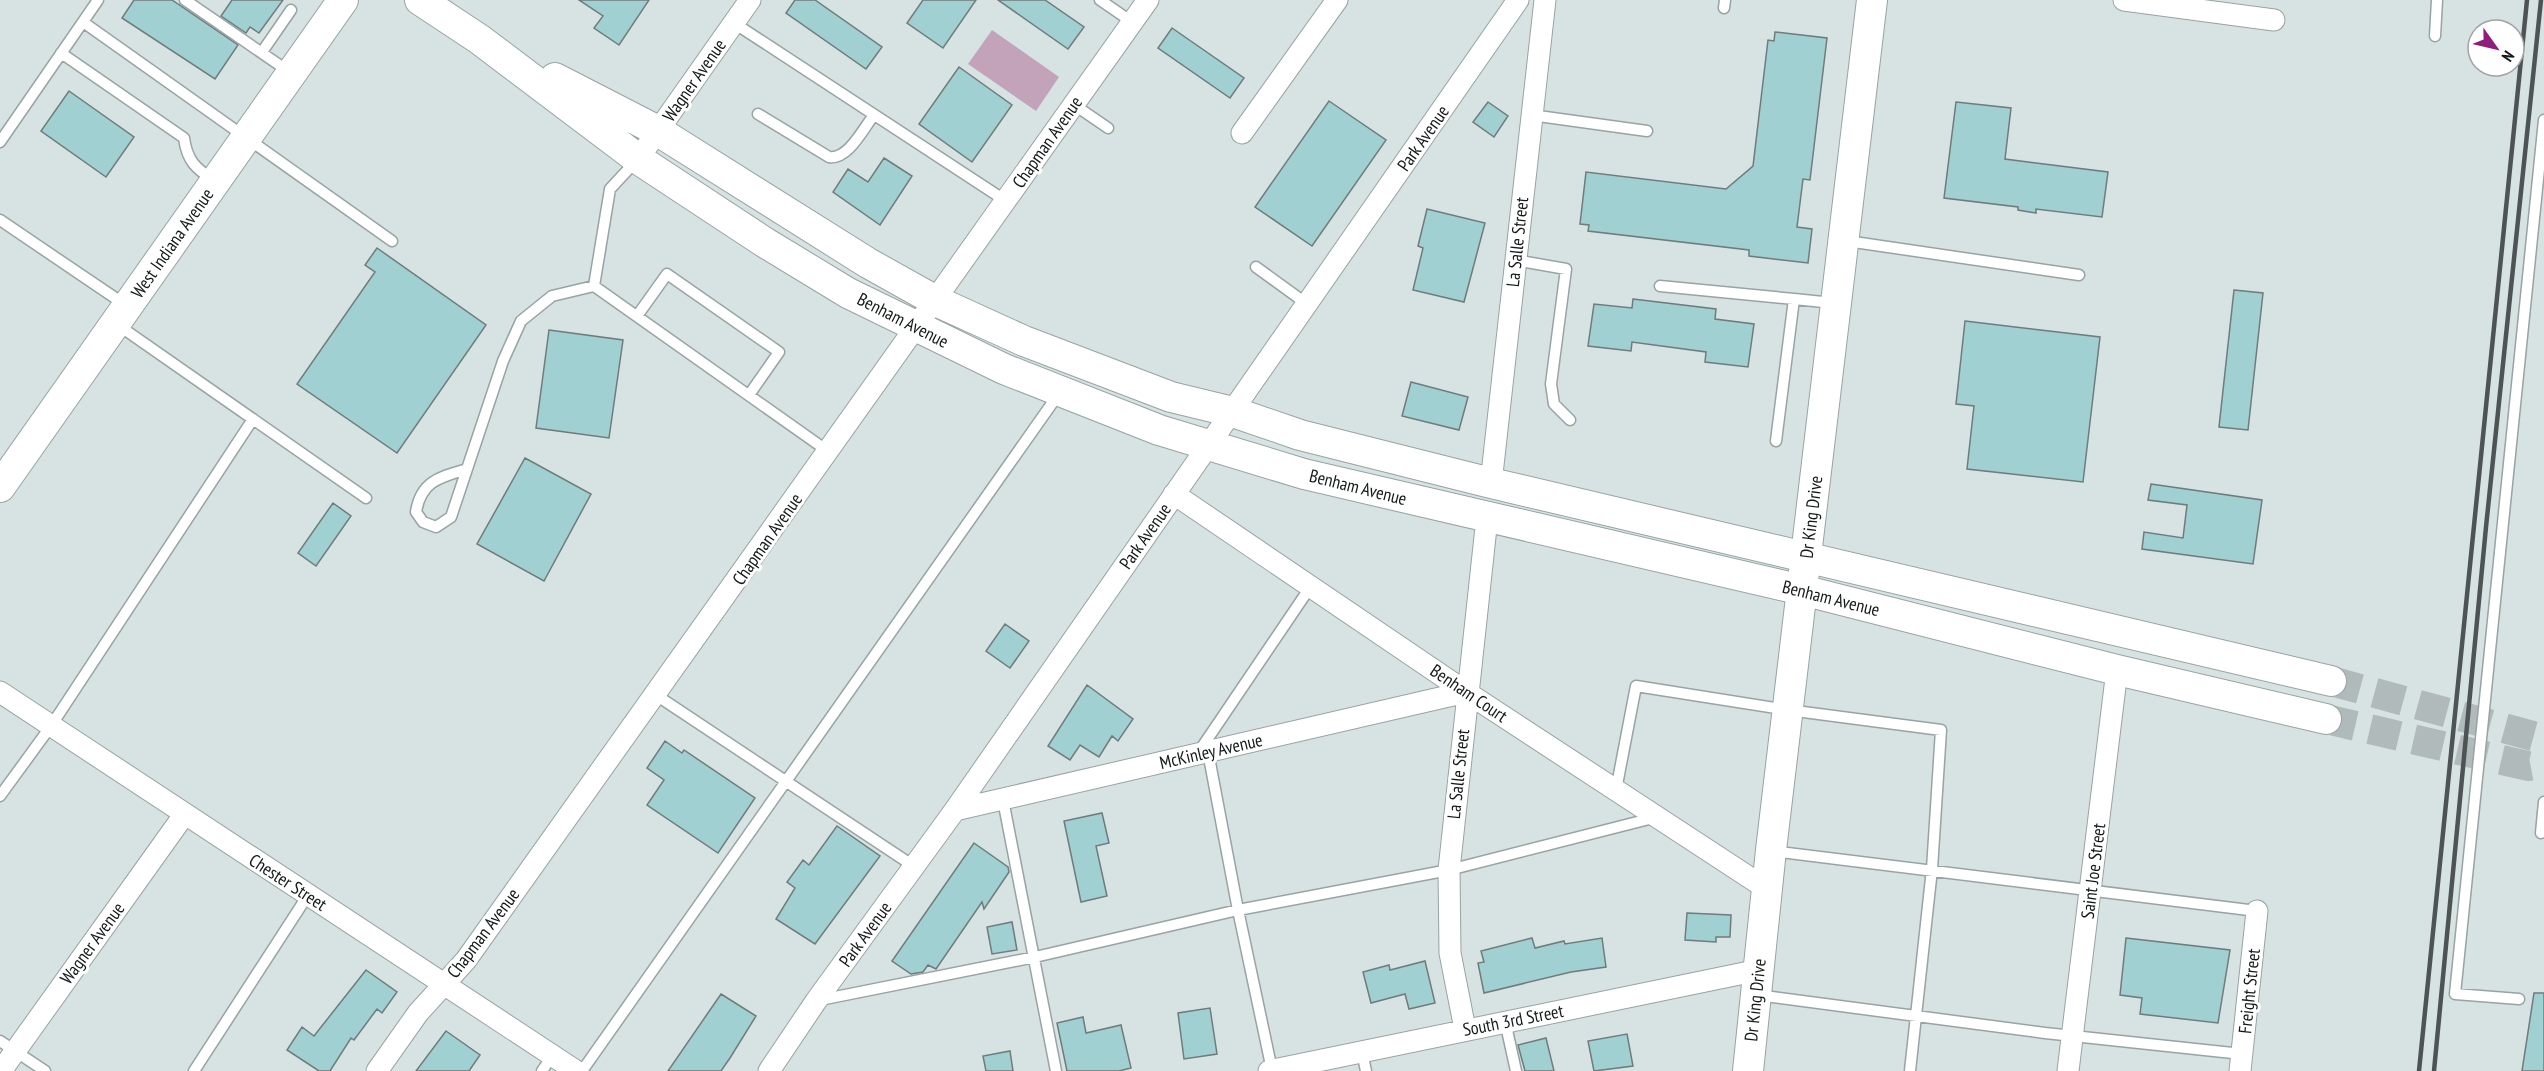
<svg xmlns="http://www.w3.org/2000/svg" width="2544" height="1071" font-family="'PT Sans Narrow',sans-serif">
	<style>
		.park { fill: #c3a3b9 }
		.building { fill: #a0d0d1; stroke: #707b7b; stroke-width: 1.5 }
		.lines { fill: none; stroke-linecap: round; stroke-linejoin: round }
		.secondary-tunnel { stroke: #b0baba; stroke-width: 30; stroke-dasharray: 30 15; stroke-linecap: butt }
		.lane-casing { stroke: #98a3a3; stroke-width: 13 }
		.street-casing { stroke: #98a3a3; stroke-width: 23 }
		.secondary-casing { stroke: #98a3a3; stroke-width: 32 }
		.lane { stroke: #fff; stroke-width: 10 }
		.street { stroke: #fff; stroke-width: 21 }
		.secondary { stroke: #fff; stroke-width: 30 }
		.rail { stroke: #4e5454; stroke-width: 4.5 }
		.labels { text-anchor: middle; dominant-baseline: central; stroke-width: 6; stroke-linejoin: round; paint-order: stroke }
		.street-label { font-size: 18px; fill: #141818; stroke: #fff }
	</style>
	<rect width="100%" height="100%" fill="#d7e3e3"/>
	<!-- park -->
	<path class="park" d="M 992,30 L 1059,77 L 1036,111 L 968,64 Z"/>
	<!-- building -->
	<path class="building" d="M 134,0 L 172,0 L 238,45 L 215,79 L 122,18 Z
		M 232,0 L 283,0 L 259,33 L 250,27 L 246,33 L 221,16 Z
		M 579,0 L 649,0 L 619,45 L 594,28 L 603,16 Z
		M 795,0 L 815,0 L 882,47 L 866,69 L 786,13 Z
		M 923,0 L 976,0 L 943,48 L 907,23 Z
		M 998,0 L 1045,0 L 1084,27 L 1068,49 Z
		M 1172,28 L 1244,78 L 1230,98 L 1158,48 Z
		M 1775,32 L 1827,38 L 1810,180 L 1803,179 L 1797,227 L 1812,229 L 1808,263 L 1749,256 L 1749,250 L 1588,231 L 1589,225 L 1580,224 L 1586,172 L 1726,189 L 1753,166 L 1768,40 L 1774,41 Z
		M 959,67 L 1012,105 L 972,162 L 919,124 Z
		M 69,91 L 134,137 L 106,177 L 41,131 Z
		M 1329,101 L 1386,140 L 1312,246 L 1255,207 Z
		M 1488,102 L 1508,116 L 1494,137 L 1473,122 Z
		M 1956,102 L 2011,108 L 2005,159 L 2108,172 L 2102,217 L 2036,209 L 2036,213 L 2018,210 L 2018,207 L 1944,198 Z
		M 884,158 L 912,176 L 880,225 L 833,192 L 848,169 L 868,182 Z
		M 1427,209 L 1485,223 L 1464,302 L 1413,290 L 1423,248 L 1418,246 Z
		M 377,248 L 486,325 L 397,453 L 297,384 L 375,272 L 365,265 Z
		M 2234,290 L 2263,293 L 2248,430 L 2219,427 Z
		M 1633,299 L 1716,309 L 1715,319 L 1754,324 L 1748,367 L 1705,362 L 1706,352 L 1632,342 L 1631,351 L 1588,346 L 1594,304 L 1632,308 Z
		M 1965,321 L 2100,337 L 2083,482 L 1967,469 L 1974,406 L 1956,404 Z
		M 549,330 L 623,340 L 609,438 L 536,428 Z
		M 1411,382 L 1468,397 L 1459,430 L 1402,416 Z
		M 525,458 L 591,494 L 544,581 L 477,544 Z
		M 2151,484 L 2262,500 L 2253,564 L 2142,549 L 2144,532 L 2183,538 L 2187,505 L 2148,500 Z
		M 333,503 L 351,516 L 316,566 L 298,553 Z
		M 1005,624 L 1029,641 L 1010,668 L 986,651 Z
		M 1087,685 L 1133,719 L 1118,741 L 1112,736 L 1099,757 L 1080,745 L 1070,760 L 1048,746 Z
		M 665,741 L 682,753 L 684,750 L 755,798 L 718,853 L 647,805 L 664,780 L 647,768 Z
		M 1102,813 L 1109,843 L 1096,846 L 1107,896 L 1081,902 L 1064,821 Z
		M 837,826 L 880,856 L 815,944 L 776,919 L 795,888 L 787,882 L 803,860 L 809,865 Z
		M 974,843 L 1008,867 L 1009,872 L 984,909 L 982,902 L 936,969 L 928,965 L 923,972 L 911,974 L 892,961 Z
		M 1687,913 L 1731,915 L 1730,937 L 1716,937 L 1716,942 L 1685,940 Z
		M 1012,922 L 1017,950 L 992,954 L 987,927 Z
		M 1532,938 L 1535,948 L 1564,941 L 1565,944 L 1602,938 L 1606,967 L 1571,972 L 1484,993 L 1478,963 L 1484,962 L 1481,951 Z
		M 2126,938 L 2230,950 L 2218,1023 L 2140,1014 L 2142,998 L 2120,995 Z
		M 1425,961 L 1435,1003 L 1409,1009 L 1405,994 L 1371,1003 L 1363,972 L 1389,965 L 1390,970 Z
		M 366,970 L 397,992 L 382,1013 L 377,1009 L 354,1040 L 351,1038 L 330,1071 L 319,1071 L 287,1050 L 302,1027 L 314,1036 Z
		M 2534,993 L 2544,993 L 2544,1071 L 2522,1071 Z
		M 721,994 L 756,1016 L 730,1058 L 721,1071 L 668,1071 Z
		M 1210,1008 L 1217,1054 L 1184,1059 L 1178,1013 Z
		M 1083,1017 L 1086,1033 L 1121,1025 L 1131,1068 L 1119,1071 L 1067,1071 L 1057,1023 Z
		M 446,1031 L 480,1055 L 469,1071 L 416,1071 Z
		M 1627,1034 L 1633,1066 L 1594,1071 L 1588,1041 Z
		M 1546,1038 L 1554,1071 L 1525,1071 L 1518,1045 Z
		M 1010,1051 L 1013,1071 L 986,1071 L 983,1056 Z"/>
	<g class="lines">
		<!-- secondary-tunnel -->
		<path class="secondary-tunnel" d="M 2331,681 L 2544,739
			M 2326,719 L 2528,766 L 2544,763"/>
		<defs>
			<path id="lane" d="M 185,0 L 291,73
				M 1100,0 L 1132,22
				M 1724,8 L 1725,0
				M 83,22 L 392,241
				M 734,23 L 1006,201
				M 2435,36 L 2437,0
				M 262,52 L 291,10
				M 61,53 L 184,138 C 187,161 196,169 215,181
				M 1073,104 L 1108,128
				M 758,114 L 829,157 C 848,160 863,129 874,115
				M 1531,115 L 1647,131
				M 0,142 L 98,0
				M 0,220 L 127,306
				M 1847,241 L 2079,275
				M 1515,260 L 1566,269 L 1551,384 L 1554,404 L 1570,420
				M 1256,267 L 1307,304
				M 594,286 L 610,189 L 636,161
				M 1660,286 L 1794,299
				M 637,316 L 667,274 L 779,352 L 749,395
				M 118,325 L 366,498
				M 1776,441 L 1794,299 L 1833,303
				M 467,469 C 440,477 421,481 416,512 L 423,522 L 436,527 L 451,517 L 503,361 L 521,321 L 552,296 L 594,286 L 829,452
				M 656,695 L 915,867
				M 1208,752 L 1238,910 L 1272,1070
				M 1198,753 L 1311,586
				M 1616,790 L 1636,686 L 1788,710 L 1941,730 L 1932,869 L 1910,1071
				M 0,796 L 51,726 L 253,419
				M 1003,800 L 1056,1071
				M 2541,833 L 2544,802
				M 1772,851 L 2257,911
				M 1757,995 L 2045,1033 L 2242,1054
				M 2519,999 L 2455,994 L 2544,120
				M 820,1000 L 1035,957 L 1238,910 L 1449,870 L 1657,817
				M 1505,1021 L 1516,1071
				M 0,1041 L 45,1071
				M 1362,1052 L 1366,1071
				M 194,1071 L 308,895
				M 542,1071 L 552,1056
				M 582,1071 L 1060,392"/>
			<path id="street" d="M 2124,0 L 2274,20
				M 1242,133 L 1337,0
				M 638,159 L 750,0
				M 1491,483 L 1545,0
				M 1174,494 L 1466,692 L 1767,889
				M 0,692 L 576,1071
				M 955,810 L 1466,692
				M 1465,1029 L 1450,953 L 1449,870 L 1487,518
				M 1,1071 L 184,815
				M 377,1071 L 418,1013 L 466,960 L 1148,0
				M 769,1071 L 816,1001 L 955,810 L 1518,0
				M 1269,1071 L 1759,970
				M 2068,1071 L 2117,670
				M 2240,1071 L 2257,911"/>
			<path id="secondary" d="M 420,0 L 479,39 L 638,159 L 764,242 L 848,293 L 1004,369 L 1159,430 L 1304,474 L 1802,590 L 2117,670 L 2326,719
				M 555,78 L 658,131 L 868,263 L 936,301 L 1024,341 L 1171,397 L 1233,412 L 1300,435 L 1491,483 L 2331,681
				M 0,487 L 343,0
				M 1748,1071 L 1771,850 L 1872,0"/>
		</defs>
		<!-- lane casing -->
		<use href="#lane" class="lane-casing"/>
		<!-- street casing -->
		<use href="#street" class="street-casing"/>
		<!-- secondary casing -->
		<use href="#secondary" class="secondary-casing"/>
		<!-- lane -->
		<use href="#lane" class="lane"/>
		<!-- street -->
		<use href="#street" class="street"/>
		<!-- secondary -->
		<use href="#secondary" class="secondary"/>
		<!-- rail -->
		<path class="rail" d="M 2419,1071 L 2527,0
			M 2434,1071 L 2486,527 L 2541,0"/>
	</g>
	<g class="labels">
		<!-- street labels -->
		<g class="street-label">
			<text transform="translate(694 80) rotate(-55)">Wagner Avenue</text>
			<text transform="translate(1423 138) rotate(-55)">Park Avenue</text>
			<text transform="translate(1047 142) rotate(-55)">Chapman Avenue</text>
			<text transform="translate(1517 242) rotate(-84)">La Salle Street</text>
			<text transform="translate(172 243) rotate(-55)">West Indiana Avenue</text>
			<text transform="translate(903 320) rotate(27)">Benham Avenue</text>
			<text transform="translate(1358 487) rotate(14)">Benham Avenue</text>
			<text transform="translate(1811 517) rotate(-83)">Dr King Drive</text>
			<text transform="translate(1145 536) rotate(-55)">Park Avenue</text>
			<text transform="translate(767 539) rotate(-55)">Chapman Avenue</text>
			<text transform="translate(1831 598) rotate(14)">Benham Avenue</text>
			<text transform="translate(1469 693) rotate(34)">Benham Court</text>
			<text transform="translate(1211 751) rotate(-13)">McKinley Avenue</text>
			<text transform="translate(1458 774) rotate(-84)">La Salle Street</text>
			<text transform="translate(2093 871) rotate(-83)">Saint Joe Street</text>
			<text transform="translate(288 882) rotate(33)">Chester Street</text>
			<text transform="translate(483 933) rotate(-53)">Chapman Avenue</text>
			<text transform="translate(865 934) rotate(-54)">Park Avenue</text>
			<text transform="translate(92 943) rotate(-54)">Wagner Avenue</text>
			<text transform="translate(2249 991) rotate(-84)">Freight Street</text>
			<text transform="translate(1755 1000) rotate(-84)">Dr King Drive</text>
			<text transform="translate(1513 1020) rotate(-11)">South 3rd Street</text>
		</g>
	</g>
	<!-- north arrow -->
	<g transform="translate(2496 48) rotate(124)"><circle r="28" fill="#ffffff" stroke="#a1a3a3" stroke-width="1.5"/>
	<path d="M0-4.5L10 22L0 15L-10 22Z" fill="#911d7b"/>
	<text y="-9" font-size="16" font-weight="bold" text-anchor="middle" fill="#141818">N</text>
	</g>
</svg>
